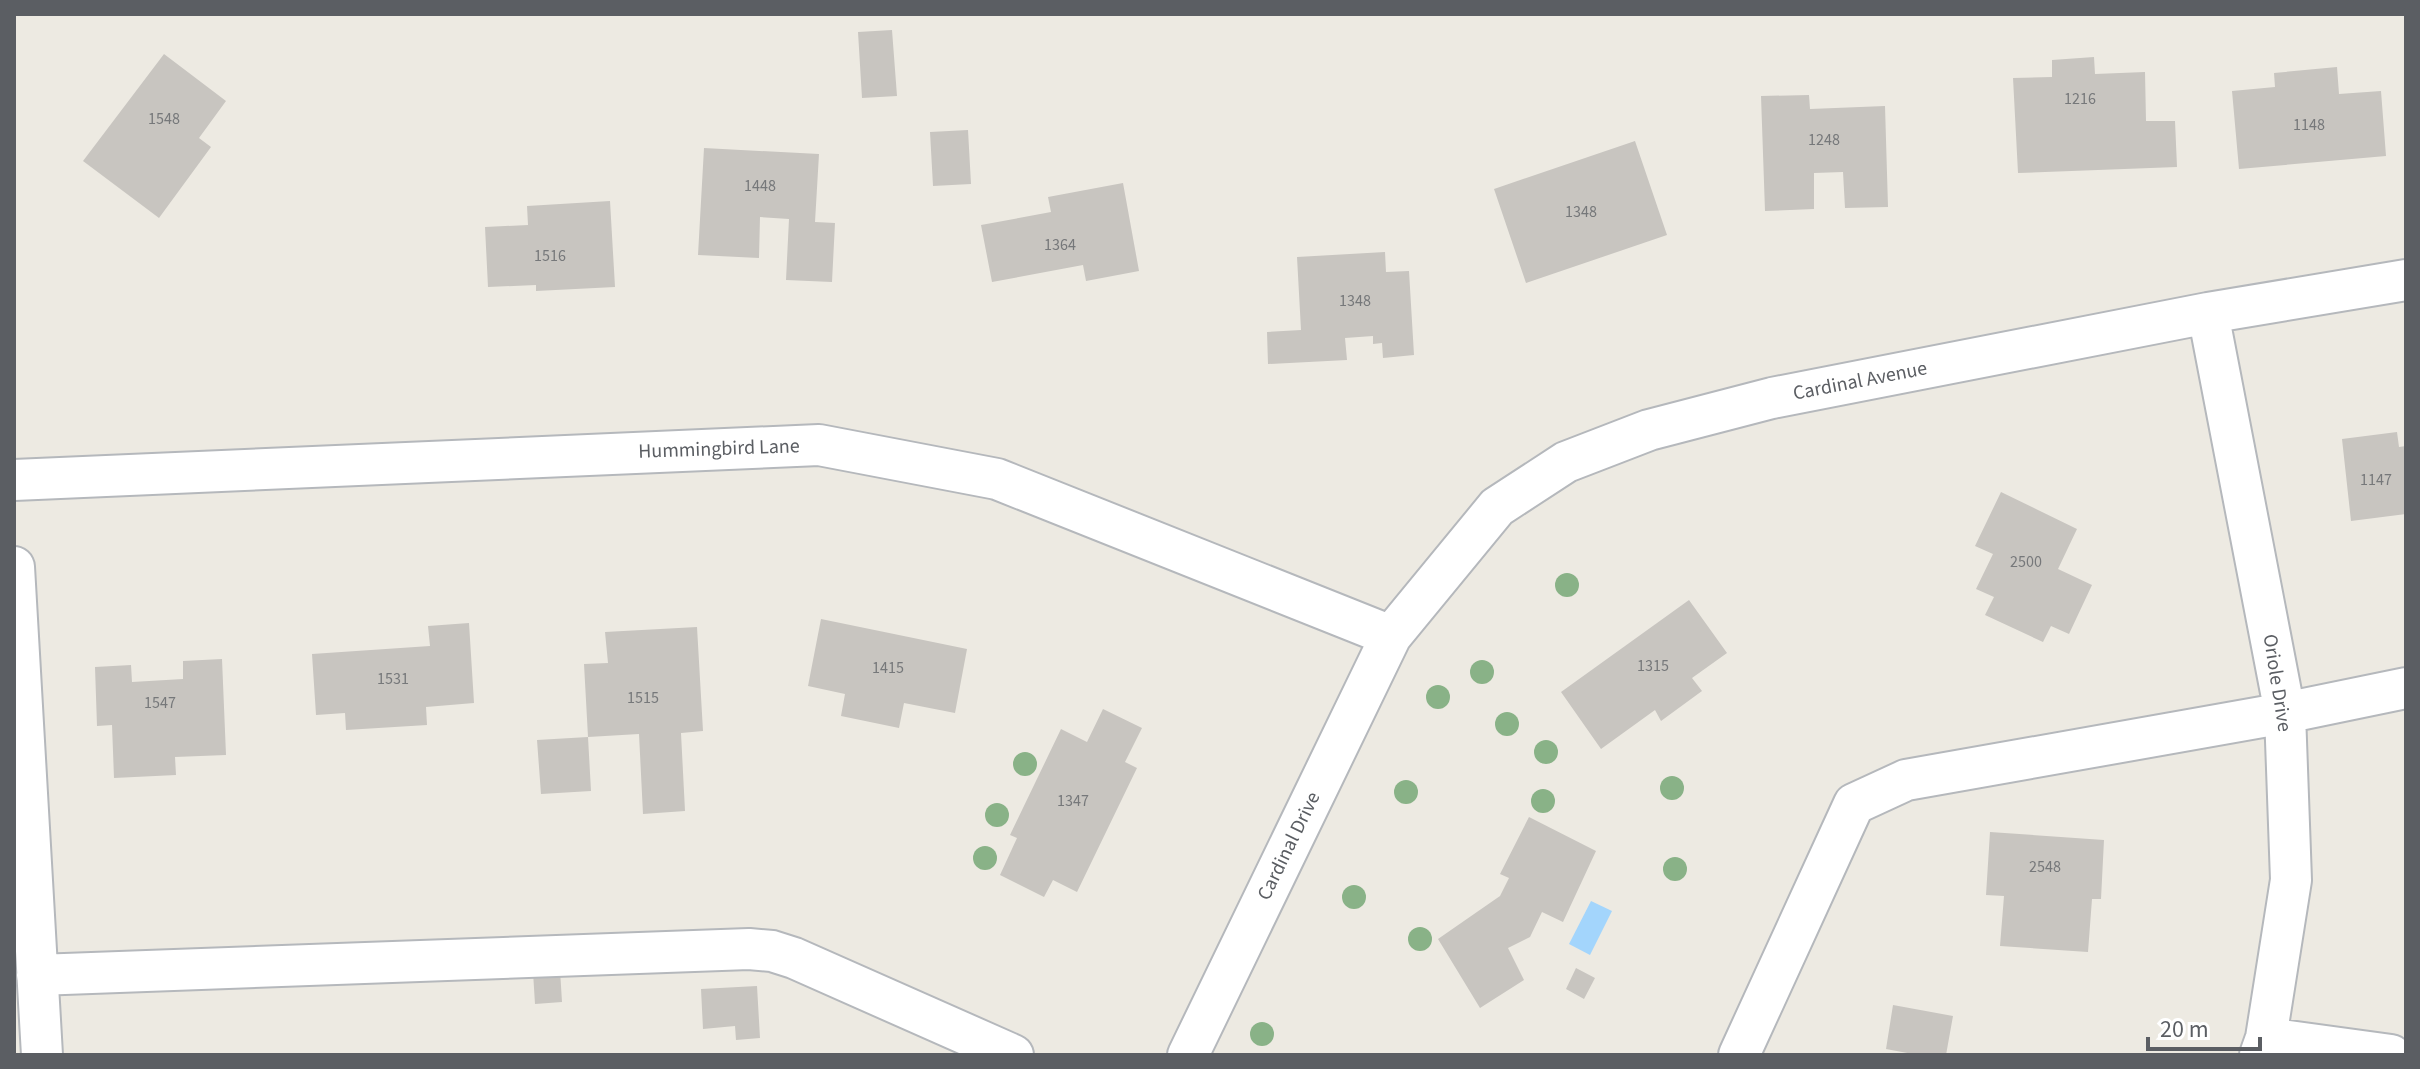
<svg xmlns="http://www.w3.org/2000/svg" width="2420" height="1069" font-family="'Source Sans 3',sans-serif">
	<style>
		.water { fill: #a3d5fc }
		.building { fill: #c8c5c0 }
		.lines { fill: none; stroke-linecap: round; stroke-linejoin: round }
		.minor-casing { stroke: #b5b8bc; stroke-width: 44 }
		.minor { stroke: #fff; stroke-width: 40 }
		.tree { fill: #89b287 }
		.labels { text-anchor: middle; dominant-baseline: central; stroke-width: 8; stroke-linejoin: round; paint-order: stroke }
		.number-label { font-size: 16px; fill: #76787a }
		.street-label { font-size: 20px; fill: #5b5e63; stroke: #fff }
	</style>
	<rect width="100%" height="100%" fill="#edeae2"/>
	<!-- water -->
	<path class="water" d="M 1591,901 L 1612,911 L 1590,955 L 1569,944 Z"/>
	<!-- building -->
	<path class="building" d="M 892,30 L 897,96 L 862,98 L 858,32 Z
		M 164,54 L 226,101 L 199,138 L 211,147 L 159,218 L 83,161 Z
		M 2094,57 L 2095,74 L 2145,72 L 2146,121 L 2175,121 L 2177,167 L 2018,173 L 2013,78 L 2052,77 L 2052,60 Z
		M 2337,67 L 2339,94 L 2381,91 L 2386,156 L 2239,169 L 2232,91 L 2275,87 L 2274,73 Z
		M 1809,95 L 1810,109 L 1885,106 L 1888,207 L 1845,208 L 1843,172 L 1814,173 L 1814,209 L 1765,211 L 1761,96 Z
		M 968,130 L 971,184 L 933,186 L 930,132 Z
		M 1635,141 L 1667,235 L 1526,283 L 1494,189 Z
		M 704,148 L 819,154 L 815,222 L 835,223 L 832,282 L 786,280 L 789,219 L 760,217 L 759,258 L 698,255 Z
		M 1123,183 L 1139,271 L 1086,281 L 1083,265 L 992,282 L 981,225 L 1051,212 L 1048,197 Z
		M 610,201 L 615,287 L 536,291 L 536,285 L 488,287 L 485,227 L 528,225 L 527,206 Z
		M 1385,252 L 1386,272 L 1409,271 L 1414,355 L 1383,358 L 1382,343 L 1373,344 L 1373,336 L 1345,338 L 1347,360 L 1268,364 L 1267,332 L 1301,330 L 1297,257 Z
		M 2397,432 L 2399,447 L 2406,446 L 2406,514 L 2351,521 L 2342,439 Z
		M 2001,492 L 2077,529 L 2058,569 L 2092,585 L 2069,634 L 2051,626 L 2043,642 L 1985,615 L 1994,597 L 1976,589 L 1993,554 L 1975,546 Z
		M 1689,600 L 1727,653 L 1692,678 L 1702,691 L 1661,721 L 1655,710 L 1601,749 L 1561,692 Z
		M 821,619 L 967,649 L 955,713 L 904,703 L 899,728 L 841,716 L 845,694 L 808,686 Z
		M 469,623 L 474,703 L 426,707 L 427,725 L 346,730 L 345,713 L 316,715 L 312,654 L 430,646 L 428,626 Z
		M 697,627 L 703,731 L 681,733 L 685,811 L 643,814 L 639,734 L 588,737 L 584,664 L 608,663 L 605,632 Z
		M 222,659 L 226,755 L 175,757 L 176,775 L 114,778 L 112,725 L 97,726 L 95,667 L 131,665 L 132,682 L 183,679 L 183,661 Z
		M 1103,709 L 1142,728 L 1125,762 L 1137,768 L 1077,892 L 1053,880 L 1044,897 L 1000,875 L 1017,838 L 1010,835 L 1061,729 L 1087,742 Z
		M 588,737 L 591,791 L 541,794 L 537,740 Z
		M 1529,817 L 1596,851 L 1563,922 L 1542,912 L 1530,937 L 1508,948 L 1524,980 L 1480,1008 L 1438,939 L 1500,896 L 1509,878 L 1500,874 Z
		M 1990,832 L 2104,840 L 2101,899 L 2092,899 L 2088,952 L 2000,946 L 2004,896 L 1986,895 Z
		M 1576,968 L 1595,978 L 1584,999 L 1566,989 Z
		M 560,970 L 562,1002 L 535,1004 L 533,972 Z
		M 757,986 L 760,1038 L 736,1040 L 735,1026 L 703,1029 L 701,989 Z
		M 1893,1005 L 1953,1016 L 1946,1055 L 1918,1055 L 1886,1049 Z"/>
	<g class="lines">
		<defs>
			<path id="minor" d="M 2208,313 L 2285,713 L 2291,880 L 2266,1038 L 2260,1055
				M 14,480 L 819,445 L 997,479 L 1391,636
				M 14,567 L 42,1055
				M 37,975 L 749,949 L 772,951 L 794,958 L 1013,1055
				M 2266,1038 L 2391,1055
				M 1188,1055 L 1391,636 L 1497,507 L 1566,462 L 1649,430 L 1772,398 L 2208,313 L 2406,280
				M 1739,1055 L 1854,804 L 1906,780 L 2285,713 L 2406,688"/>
		</defs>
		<!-- minor casing -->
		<use href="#minor" class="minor-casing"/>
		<!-- minor -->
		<use href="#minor" class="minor"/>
	</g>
	<!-- trees -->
	<g class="tree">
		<circle cx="1567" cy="585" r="12"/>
		<circle cx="1482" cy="672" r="12"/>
		<circle cx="1438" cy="697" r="12"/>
		<circle cx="1507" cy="724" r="12"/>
		<circle cx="1546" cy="752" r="12"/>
		<circle cx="1025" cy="764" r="12"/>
		<circle cx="1672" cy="788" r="12"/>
		<circle cx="1406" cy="792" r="12"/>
		<circle cx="1543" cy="801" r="12"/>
		<circle cx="997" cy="815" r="12"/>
		<circle cx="985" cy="858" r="12"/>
		<circle cx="1675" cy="869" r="12"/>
		<circle cx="1354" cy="897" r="12"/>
		<circle cx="1420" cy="939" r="12"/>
		<circle cx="1262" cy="1034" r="12"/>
	</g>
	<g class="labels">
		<!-- number labels -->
		<g class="number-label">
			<text x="2080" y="99">1216</text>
			<text x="164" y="119">1548</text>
			<text x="2309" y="125">1148</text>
			<text x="1824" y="140">1248</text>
			<text x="760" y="186">1448</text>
			<text x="1581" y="212">1348</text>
			<text x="1060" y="245">1364</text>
			<text x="550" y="256">1516</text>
			<text x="1355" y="301">1348</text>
			<text x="2376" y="480">1147</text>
			<text x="2026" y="562">2500</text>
			<text x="1653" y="666">1315</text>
			<text x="888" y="668">1415</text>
			<text x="393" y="679">1531</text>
			<text x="643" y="698">1515</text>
			<text x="160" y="703">1547</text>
			<text x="1073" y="801">1347</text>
			<text x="2045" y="867">2548</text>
		</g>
		<!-- street labels -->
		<g class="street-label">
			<text transform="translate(1860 381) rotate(-11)">Cardinal Avenue</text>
			<text transform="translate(719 449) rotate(-2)">Hummingbird Lane</text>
			<text transform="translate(2277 683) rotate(81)">Oriole Drive</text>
			<text transform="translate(1289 846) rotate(-64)">Cardinal Drive</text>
		</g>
	</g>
	<!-- border -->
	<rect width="2420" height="1069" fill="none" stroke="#5b5e63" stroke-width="32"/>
	<!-- scale -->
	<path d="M2148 1037v12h112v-12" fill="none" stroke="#5b5e63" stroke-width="4"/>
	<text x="2160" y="1037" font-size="24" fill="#5b5e63" stroke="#ffffff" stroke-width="6" paint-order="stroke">20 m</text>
</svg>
